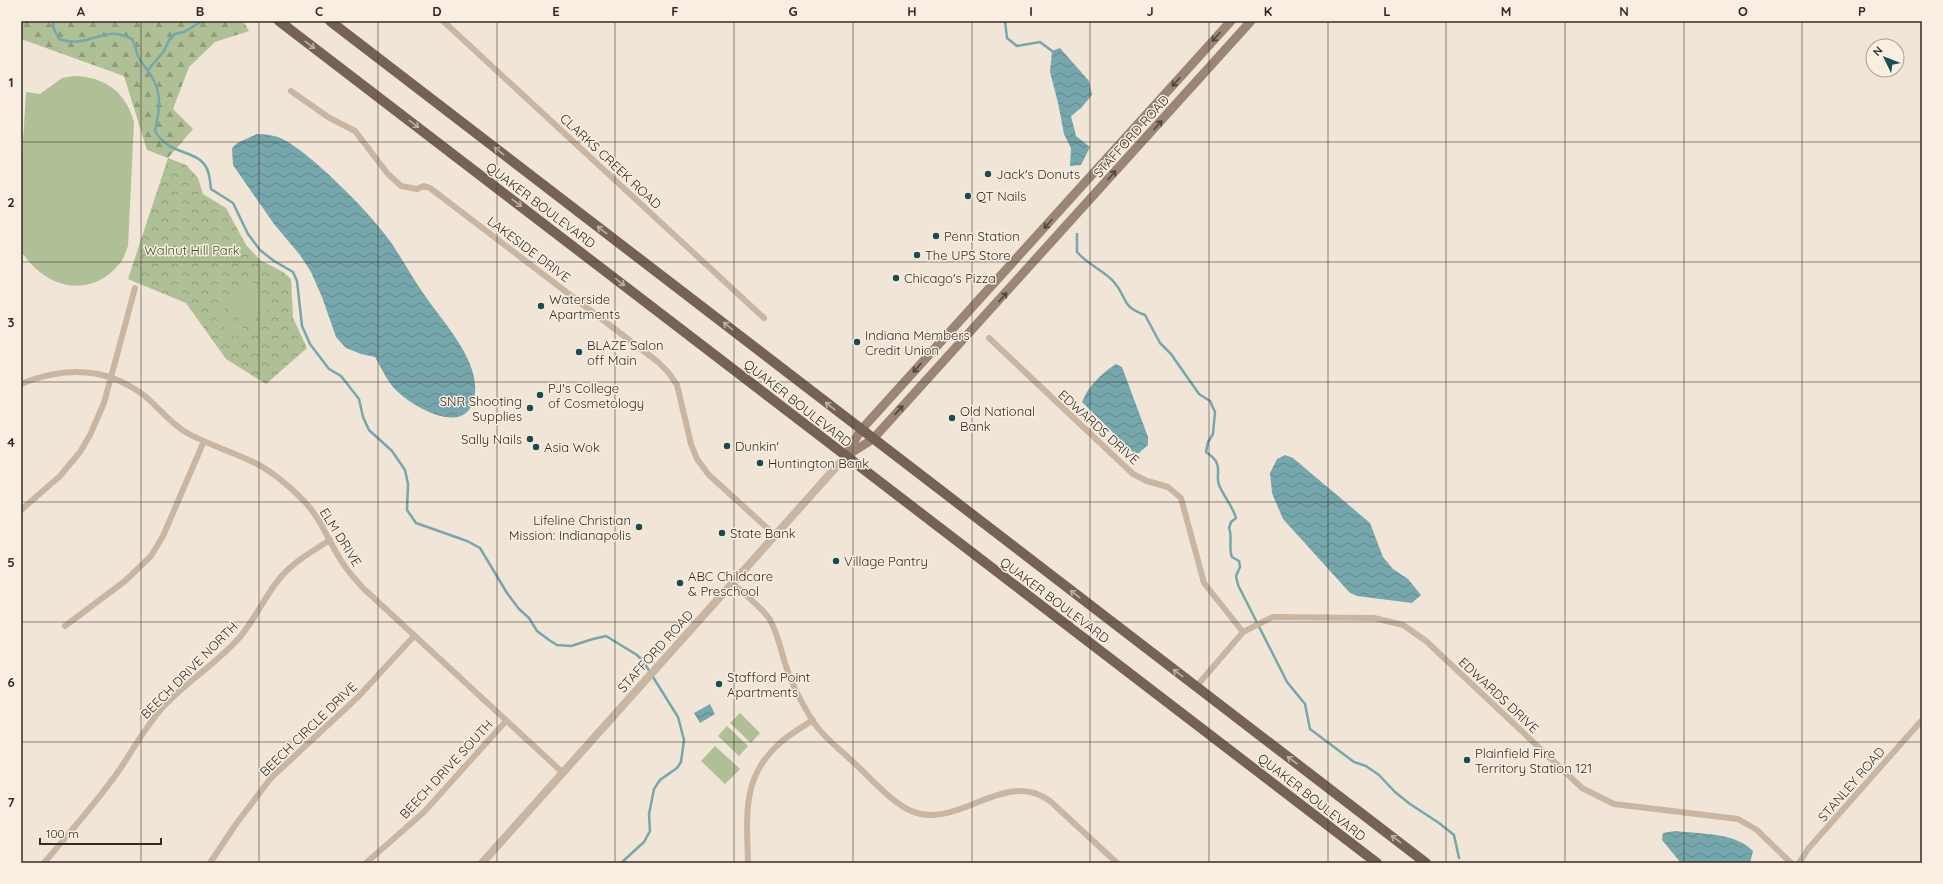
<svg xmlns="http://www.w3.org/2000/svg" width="1943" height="884" font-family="Quicksand,sans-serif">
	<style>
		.forest { fill: url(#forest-firs) }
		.park { fill: url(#park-crowns) }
		.pitch { fill: #afbf96 }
		.water { fill: url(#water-waves) }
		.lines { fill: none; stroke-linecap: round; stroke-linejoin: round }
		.stream { stroke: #75a7ad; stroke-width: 2.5 }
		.minor { stroke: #c8b6a2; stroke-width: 6 }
		.tertiary { stroke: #c8b6a2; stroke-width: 8 }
		.secondary { stroke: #9b8574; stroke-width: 9 }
		.primary { stroke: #756255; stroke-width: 10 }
		.oneway { stroke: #52453d }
		.oneway2 { stroke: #bdb0a3 }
		.grid { fill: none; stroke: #332a25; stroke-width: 1; stroke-opacity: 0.55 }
		.poi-dot { fill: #1b4c53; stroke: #f8efe2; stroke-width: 1.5 }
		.labels { text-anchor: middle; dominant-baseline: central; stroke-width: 3; stroke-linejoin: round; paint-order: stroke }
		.street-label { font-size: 13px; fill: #332a25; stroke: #f8efe2 }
		.poi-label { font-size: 13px; fill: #332a25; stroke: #f8efe2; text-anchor: start }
		.park-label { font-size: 13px; fill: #3f5129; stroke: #f8efe2 }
		.neatline { fill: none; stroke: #332a25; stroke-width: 1.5 }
		.grid-label { font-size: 13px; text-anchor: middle; font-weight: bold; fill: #332a25 }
	</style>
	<defs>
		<pattern id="forest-firs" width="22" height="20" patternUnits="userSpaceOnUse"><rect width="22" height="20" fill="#afbf96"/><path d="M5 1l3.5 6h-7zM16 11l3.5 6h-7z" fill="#8f9b7a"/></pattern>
		<pattern id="park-crowns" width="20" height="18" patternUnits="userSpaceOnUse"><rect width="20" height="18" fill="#afbf96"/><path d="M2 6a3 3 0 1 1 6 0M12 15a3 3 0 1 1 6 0" fill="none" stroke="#8f9b7a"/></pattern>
		<pattern id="water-waves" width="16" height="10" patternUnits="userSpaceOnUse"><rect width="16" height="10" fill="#75a7ad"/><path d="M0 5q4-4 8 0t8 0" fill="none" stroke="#61888d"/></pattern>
	</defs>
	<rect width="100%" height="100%" fill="#f0e5d6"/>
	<!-- forest -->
	<path class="forest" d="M 21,21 L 243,21 L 249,31 L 215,42 L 189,67 L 173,109 L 193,129 L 168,158 L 147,150 L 124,76 L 21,39 Z"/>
	<!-- park -->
	<path class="park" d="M 168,158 L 186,165 L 198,178 L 203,194 L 226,208 L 246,245 L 260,260 L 283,272 L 291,279 L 293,318 L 307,348 L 266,384 L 226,359 L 186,303 L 128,279 Z"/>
	<!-- pitch -->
	<path class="pitch" d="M 73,76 C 104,76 126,92 134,122 L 128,246 C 126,251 124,259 120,263 C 92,299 47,289 24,255 L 21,255 L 21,176 L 26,92 L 40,94 L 62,78 Z
		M 251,281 L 273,304 L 259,316 L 238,294 Z
		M 237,296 L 257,317 L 247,326 L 228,305 Z
		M 224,308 L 244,329 L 235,338 L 215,317 Z
		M 740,713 L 760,733 L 751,743 L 730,723 Z
		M 727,726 L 748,746 L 739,756 L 718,736 Z
		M 715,746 L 740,769 L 725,784 L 701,761 Z"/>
	<!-- water -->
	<path class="water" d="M 1060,48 L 1089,81 L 1092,95 L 1081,108 L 1071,116 L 1076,136 L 1090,147 L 1081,165 L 1070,166 L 1071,148 L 1064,134 L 1058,103 L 1050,72 L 1052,51 Z
		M 257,134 C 264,134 271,135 278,137 C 307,148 372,215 390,241 C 403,260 414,281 428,300 C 445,324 478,360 475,392 C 471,439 417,410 398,392 C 388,383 382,369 375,357 L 361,354 L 346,348 L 336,337 L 322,297 L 311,272 L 300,255 L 274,224 L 242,178 L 233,165 L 232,148 L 237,143 Z
		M 1116,364 L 1122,367 L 1148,437 L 1148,445 L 1139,453 L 1134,453 L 1082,402 C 1088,386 1102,373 1116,364 Z
		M 1285,455 L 1293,458 L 1370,523 L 1383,557 L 1393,569 L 1408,579 L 1421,595 L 1412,603 L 1357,596 L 1350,593 L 1283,519 L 1272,493 L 1270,473 L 1277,459 Z
		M 710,704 L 715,714 L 700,723 L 694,713 Z
		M 1675,831 C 1699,834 1735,832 1753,851 L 1750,863 L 1681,863 L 1662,840 L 1663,833 Z"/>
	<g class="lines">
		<!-- stream -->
		<path class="stream" d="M 54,21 L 53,27 L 59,39 C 80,46 90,37 110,34 C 118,33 125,36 132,39 C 135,45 136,50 138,56 C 141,63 148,70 152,77 C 163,96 159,111 155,131 C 169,156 196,149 206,167 C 210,173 210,182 211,189 L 233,203 L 248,234 L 260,250 L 274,261 L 293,272 L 297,281 L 302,326 L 310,344 L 329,369 L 341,376 L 359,399 L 363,417 L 369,430 L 392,451 L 405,470 L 408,484 L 407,510 L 416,523 L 467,541 L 480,548 L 507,593 L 519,609 L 529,618 L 537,631 L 549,640 L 557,645 L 571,646 L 593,639 L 606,636 L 637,655 L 643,661 L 678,717 L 684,740 L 681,762 L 677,768 L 660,780 L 654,789 L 649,814 L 650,831 L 644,842 L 621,863
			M 1005,21 L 1007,38 L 1017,46 L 1040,42 L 1052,51
			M 148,70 L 164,51 L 169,40 L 175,34 L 184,32 L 202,21
			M 1077,234 L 1077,252 C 1088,265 1105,271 1114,282 C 1128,298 1120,306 1145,315 L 1160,343 L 1171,354 L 1199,394 L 1210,401 L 1215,412 L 1213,434 L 1208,442 L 1206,452 C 1210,455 1216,459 1217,464 C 1220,471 1216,477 1219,485 C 1224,497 1232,505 1236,518 L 1231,522 L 1229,528 C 1233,537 1228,548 1232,557 L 1239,561 L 1240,567 L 1236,576 L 1238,585 L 1287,682 L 1305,704 L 1310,729 L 1354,762 L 1366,766 L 1379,775 L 1395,792 L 1410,804 L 1439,823 L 1454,835 L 1459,858"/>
		<!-- minor -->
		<path class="minor" d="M 443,21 L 764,318
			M 291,91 L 328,117 L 355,131 L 388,174 L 401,186 L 417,189 L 424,186 L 430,188 L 658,362 L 668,372 L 677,385 L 691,444 L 697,459 L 709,475 L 776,536
			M 989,338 L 1133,474 L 1147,481 L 1168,487 L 1181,498 L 1204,583 L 1243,632 L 1196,687
			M 21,384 C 65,366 108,367 146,397 C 160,409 171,424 187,433 C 207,444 230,451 251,461 C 271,470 288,485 304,501 C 322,520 328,541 342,562 C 348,572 356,580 363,588 L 562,772
			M 21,510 L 60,476 L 80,452 L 90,435 L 104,403 L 135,288
			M 733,584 C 745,595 762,607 770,620 C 780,637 782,659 790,677 C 795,691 809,716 817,727 C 827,740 841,750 852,761 C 870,777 888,799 909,810 C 957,833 1003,767 1050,801 L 1117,863
			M 65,626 L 125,581 L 151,556 L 163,536 L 204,441
			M 1243,632 L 1273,617 L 1374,618 L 1403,625 L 1426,641 L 1582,788 L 1614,804 L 1738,819 L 1757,830 L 1791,863
			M 44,863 C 70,832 97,802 120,769 C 134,748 146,726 163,707 C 186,682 216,664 239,638 C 255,620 264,597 280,578 C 293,562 313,551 330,540
			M 210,863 L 236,824 L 271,778 L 358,697 L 414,636
			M 366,863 L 424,812 L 506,721
			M 748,863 C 747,816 741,777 780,743 C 790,734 802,727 813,720
			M 1799,863 L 1808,849 L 1922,720"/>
		<!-- tertiary -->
		<path class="tertiary" d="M 482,863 L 846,456"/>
		<!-- secondary -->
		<path class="secondary" d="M 846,455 L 861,430 L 1231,21
			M 846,456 L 873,439 L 1251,21"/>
		<!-- primary -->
		<path class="primary" d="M 279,21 L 1377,863
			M 330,21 L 1426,863"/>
	</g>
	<!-- one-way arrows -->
	<defs><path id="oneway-shaft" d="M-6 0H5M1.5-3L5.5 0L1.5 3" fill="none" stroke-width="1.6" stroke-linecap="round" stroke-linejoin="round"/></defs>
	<g class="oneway">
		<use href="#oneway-shaft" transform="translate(1216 37) rotate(132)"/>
		<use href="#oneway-shaft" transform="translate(1176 82) rotate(132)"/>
		<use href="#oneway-shaft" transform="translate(1158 125) rotate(-48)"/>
		<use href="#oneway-shaft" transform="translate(1112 175) rotate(-48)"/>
		<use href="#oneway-shaft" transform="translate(1048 224) rotate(132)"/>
		<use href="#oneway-shaft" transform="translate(1003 297) rotate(-48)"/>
		<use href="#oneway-shaft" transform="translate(917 368) rotate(132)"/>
		<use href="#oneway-shaft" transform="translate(899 410) rotate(-47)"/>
	</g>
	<g class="oneway2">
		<use href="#oneway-shaft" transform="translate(310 45) rotate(37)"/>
		<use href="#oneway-shaft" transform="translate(414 124) rotate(37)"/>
		<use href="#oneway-shaft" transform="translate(499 151) rotate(-142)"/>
		<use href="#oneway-shaft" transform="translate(517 203) rotate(37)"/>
		<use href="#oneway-shaft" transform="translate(602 230) rotate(-142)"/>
		<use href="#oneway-shaft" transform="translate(620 282) rotate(38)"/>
		<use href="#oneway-shaft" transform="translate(728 326) rotate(-142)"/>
		<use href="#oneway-shaft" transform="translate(830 406) rotate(-142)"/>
		<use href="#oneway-shaft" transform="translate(1075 594) rotate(-143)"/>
		<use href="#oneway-shaft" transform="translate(1178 673) rotate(-143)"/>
		<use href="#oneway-shaft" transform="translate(1292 760) rotate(-143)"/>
		<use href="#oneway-shaft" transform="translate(1396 839) rotate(-143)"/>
	</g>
	<!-- grid -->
	<path class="grid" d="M 141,21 L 141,863M 259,21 L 259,863M 378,21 L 378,863M 497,21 L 497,863M 615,21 L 615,863M 734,21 L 734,863M 853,21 L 853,863M 972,21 L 972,863M 1090,21 L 1090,863M 1209,21 L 1209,863M 1328,21 L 1328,863M 1446,21 L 1446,863M 1565,21 L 1565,863M 1684,21 L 1684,863M 1802,21 L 1802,863M 21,142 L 1922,142M 21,262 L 1922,262M 21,382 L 1922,382M 21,502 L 1922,502M 21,622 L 1922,622M 21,742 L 1922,742"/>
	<!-- markers -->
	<g class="poi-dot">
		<circle cx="988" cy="174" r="4"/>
		<circle cx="968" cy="196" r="4"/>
		<circle cx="936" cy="236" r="4"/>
		<circle cx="917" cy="255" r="4"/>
		<circle cx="896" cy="278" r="4"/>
		<circle cx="541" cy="306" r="4"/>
		<circle cx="857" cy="342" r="4"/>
		<circle cx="579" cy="352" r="4"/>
		<circle cx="540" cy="395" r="4"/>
		<circle cx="530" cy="408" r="4"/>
		<circle cx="952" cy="418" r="4"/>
		<circle cx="530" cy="439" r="4"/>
		<circle cx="727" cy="446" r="4"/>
		<circle cx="536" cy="447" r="4"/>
		<circle cx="760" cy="463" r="4"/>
		<circle cx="639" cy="527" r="4"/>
		<circle cx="722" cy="533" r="4"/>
		<circle cx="836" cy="561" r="4"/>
		<circle cx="680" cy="583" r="4"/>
		<circle cx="719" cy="684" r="4"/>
		<circle cx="1467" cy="760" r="4"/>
	</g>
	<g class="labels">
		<!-- street labels -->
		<g class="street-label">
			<text transform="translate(1131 136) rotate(-48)">STAFFORD ROAD</text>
			<text transform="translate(611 161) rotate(43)">CLARKS CREEK ROAD</text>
			<text transform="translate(541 205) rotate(37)">QUAKER BOULEVARD</text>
			<text transform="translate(529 249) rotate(37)">LAKESIDE DRIVE</text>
			<text transform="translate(798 403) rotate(38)">QUAKER BOULEVARD</text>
			<text transform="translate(1099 427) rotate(42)">EDWARDS DRIVE</text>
			<text transform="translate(341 537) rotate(58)">ELM DRIVE</text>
			<text transform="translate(1055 600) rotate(37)">QUAKER BOULEVARD</text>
			<text transform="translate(655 651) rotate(-48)">STAFFORD ROAD</text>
			<text transform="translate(189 670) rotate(-45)">BEECH DRIVE NORTH</text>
			<text transform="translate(1499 695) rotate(43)">EDWARDS DRIVE</text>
			<text transform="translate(308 729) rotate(-44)">BEECH CIRCLE DRIVE</text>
			<text transform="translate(446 769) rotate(-47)">BEECH DRIVE SOUTH</text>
			<text transform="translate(1851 784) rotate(-49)">STANLEY ROAD</text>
			<text transform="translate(1312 797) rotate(38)">QUAKER BOULEVARD</text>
		</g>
		<!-- poi labels -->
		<g class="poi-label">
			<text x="996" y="174">Jack's Donuts</text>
			<text x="976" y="196">QT Nails</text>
			<text x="944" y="236">Penn Station</text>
			<text x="925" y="255">The UPS Store</text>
			<text x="904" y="278">Chicago's Pizza</text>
			<text x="549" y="299">Waterside<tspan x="549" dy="15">Apartments</tspan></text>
			<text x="865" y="335">Indiana Members<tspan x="865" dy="15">Credit Union</tspan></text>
			<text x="587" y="345">BLAZE Salon<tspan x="587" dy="15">off Main</tspan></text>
			<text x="548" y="388">PJ's College<tspan x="548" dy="15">of Cosmetology</tspan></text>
			<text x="522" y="401" text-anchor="end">SNR Shooting<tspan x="522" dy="15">Supplies</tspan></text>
			<text x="960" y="411">Old National<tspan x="960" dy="15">Bank</tspan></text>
			<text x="522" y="439" text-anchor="end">Sally Nails</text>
			<text x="735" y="446">Dunkin'</text>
			<text x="544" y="447">Asia Wok</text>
			<text x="768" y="463">Huntington Bank</text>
			<text x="631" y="520" text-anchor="end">Lifeline Christian<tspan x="631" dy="15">Mission: Indianapolis</tspan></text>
			<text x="730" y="533">State Bank</text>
			<text x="844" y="561">Village Pantry</text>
			<text x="688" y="576">ABC Childcare<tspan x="688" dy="15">&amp; Preschool</tspan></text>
			<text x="727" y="677">Stafford Point<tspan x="727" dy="15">Apartments</tspan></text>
			<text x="1475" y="753">Plainfield Fire<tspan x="1475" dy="15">Territory Station 121</tspan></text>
		</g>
		<!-- park labels -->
		<g class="park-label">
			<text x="192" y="250">Walnut Hill Park</text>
		</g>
	</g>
	<!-- border -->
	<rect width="1943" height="884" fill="none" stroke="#f8efe2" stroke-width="44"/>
	<!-- north arrow -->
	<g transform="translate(1885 58) rotate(313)"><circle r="19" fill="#f8efe2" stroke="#a9a096"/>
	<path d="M0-3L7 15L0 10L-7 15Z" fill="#1b4c53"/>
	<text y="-6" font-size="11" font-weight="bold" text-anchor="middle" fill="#332a25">N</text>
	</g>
	<!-- scale -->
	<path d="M40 838v6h121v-6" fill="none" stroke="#332a25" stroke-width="2"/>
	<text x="46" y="838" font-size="12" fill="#332a25" stroke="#f8efe2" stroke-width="3" paint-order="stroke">100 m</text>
	<rect x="22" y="22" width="1899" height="840" class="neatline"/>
	<g class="grid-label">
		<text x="81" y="16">A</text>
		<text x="200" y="16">B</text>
		<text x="319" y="16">C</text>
		<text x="437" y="16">D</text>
		<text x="556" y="16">E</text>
		<text x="675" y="16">F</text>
		<text x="793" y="16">G</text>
		<text x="912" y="16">H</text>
		<text x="1031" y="16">I</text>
		<text x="1150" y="16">J</text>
		<text x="1268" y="16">K</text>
		<text x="1387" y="16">L</text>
		<text x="1506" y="16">M</text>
		<text x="1624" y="16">N</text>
		<text x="1743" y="16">O</text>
		<text x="1862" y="16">P</text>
		<text x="11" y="87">1</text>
		<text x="11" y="207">2</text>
		<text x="11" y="327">3</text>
		<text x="11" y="447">4</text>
		<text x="11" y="567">5</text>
		<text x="11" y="687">6</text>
		<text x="11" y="807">7</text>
	</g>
</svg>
